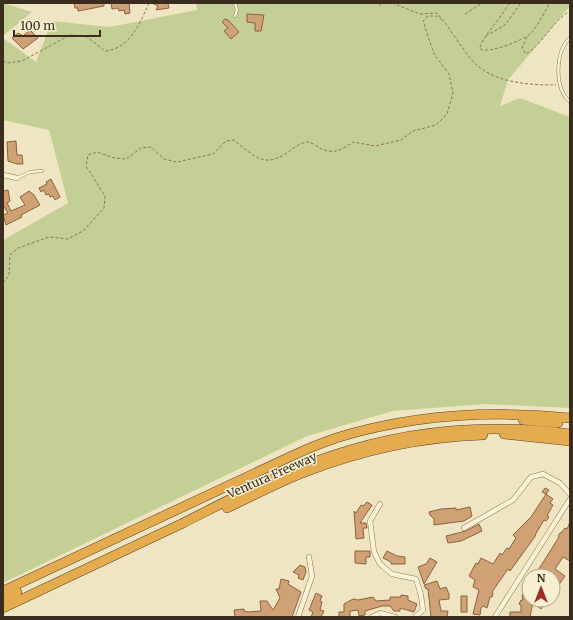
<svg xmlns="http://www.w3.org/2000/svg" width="573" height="620" font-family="Merriweather,serif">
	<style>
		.green { fill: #c4cf95 }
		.building { fill: #d1a176; stroke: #8c613c }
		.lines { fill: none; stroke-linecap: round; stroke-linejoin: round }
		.lane-casing { stroke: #8b7758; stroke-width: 3.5 }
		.street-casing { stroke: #8b7758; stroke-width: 5.5 }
		.highway-casing { stroke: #59442c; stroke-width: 10 }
		.path { stroke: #8b7758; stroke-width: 1; stroke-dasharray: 3 2; stroke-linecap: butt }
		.lane { stroke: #fbf2d6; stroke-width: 2.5 }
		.street { stroke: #fbf2d6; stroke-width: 4.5 }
		.highway { stroke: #e4ac4e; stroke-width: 9 }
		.labels { text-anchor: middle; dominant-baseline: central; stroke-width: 3; stroke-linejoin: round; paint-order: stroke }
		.street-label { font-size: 12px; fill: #3a2d1d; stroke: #f7efd2 }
	</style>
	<rect width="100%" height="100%" fill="#f0e5c2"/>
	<!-- green -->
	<path class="green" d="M 3,3 L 32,12 L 3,36 Z
		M 196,3 L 570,3 L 570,6 L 508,80 L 500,106 L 520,98 L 570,117 L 570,408 L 485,404 L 393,411 L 307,436 L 3,583 L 3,240 L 68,203 L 49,130 L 3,120 L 3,38 L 36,62 L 52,21 L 109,27 L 197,10 Z"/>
	<!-- building -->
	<path class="building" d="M 74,3 L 104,3 L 104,6 L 78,11 L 78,8 L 75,8 Z
		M 111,3 L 129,3 L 130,13 L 125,14 L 124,10 L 119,11 L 118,8 L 112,9 Z
		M 152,3 L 168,3 L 169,8 L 156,10 L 158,6 Z
		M 247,14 L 264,15 L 261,31 L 255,31 L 255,23 L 247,22 Z
		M 225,19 L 228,20 L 239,32 L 231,39 L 224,31 L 228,28 L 222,22 Z
		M 30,30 L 38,38 L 23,49 L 12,38 L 18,33 L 23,36 Z
		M 16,141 L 17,155 L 22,155 L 23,164 L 17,164 L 8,161 L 7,142 Z
		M 51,179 L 60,197 L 55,200 L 53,196 L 50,197 L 49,194 L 46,195 L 44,190 L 41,192 L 39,188 L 47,184 L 46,182 Z
		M 8,190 L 10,201 L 7,203 L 11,211 L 25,205 L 20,197 L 29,191 L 34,195 L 40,205 L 21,215 L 22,217 L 6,225 L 3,215 L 8,213 L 3,205 L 3,191 Z
		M 545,488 L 549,490 L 546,494 L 553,499 L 550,503 L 553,505 L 547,516 L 549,517 L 546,521 L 544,520 L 535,535 L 536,535 L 510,571 L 508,569 L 492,592 L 493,593 L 492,597 L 490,597 L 487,608 L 483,606 L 481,608 L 480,615 L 473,614 L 479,590 L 473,587 L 475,580 L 469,576 L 476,563 L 478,564 L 481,558 L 493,564 L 500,553 L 502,555 L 507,548 L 509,549 L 516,538 L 513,535 L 531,517 L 546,494 L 542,492 Z
		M 367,502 L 372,505 L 360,523 L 366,523 L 367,528 L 363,528 L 364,538 L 356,539 L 354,511 L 356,513 L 361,505 L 363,506 Z
		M 470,507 L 472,516 L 464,521 L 434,525 L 434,519 L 430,515 L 429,512 L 441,509 L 456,508 L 456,510 Z
		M 570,522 L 570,561 L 563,557 L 555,569 L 565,576 L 558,586 L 553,582 L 553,576 L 543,576 L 537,572 L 559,537 L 558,536 L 560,533 L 561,533 L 565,528 L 567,529 Z
		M 479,524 L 482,531 L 461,541 L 448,543 L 446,536 L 466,531 Z
		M 355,551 L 370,551 L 370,557 L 366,557 L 366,564 L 355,563 Z
		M 387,551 L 397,556 L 405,557 L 405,564 L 391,564 L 391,562 L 383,558 Z
		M 430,558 L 437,562 L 424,584 L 418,567 L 426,564 Z
		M 300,565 L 305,567 L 306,572 L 303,580 L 298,578 L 299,575 L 293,572 Z
		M 281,579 L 289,581 L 288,584 L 301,592 L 292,617 L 235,617 L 234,610 L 244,609 L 244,611 L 248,612 L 261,611 L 260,601 L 267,601 L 273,610 L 280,598 L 276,589 L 279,589 Z
		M 437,581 L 440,589 L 446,587 L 449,594 L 449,599 L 439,600 L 441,611 L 448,611 L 447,617 L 431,617 L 428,589 L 426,589 L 424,585 Z
		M 525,590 L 526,592 L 529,591 L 529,600 L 538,600 L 544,605 L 541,609 L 533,602 L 530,617 L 510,617 L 510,612 L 521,612 L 521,605 L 519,604 L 521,600 L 523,600 L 522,596 Z
		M 316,593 L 322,596 L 320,601 L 322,602 L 320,610 L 324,611 L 321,617 L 311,617 L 313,612 L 309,610 Z
		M 401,595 L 408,596 L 408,600 L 417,604 L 414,612 L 400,608 L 400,611 L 394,611 L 390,606 L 382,606 L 365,611 L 365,615 L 359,616 L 358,610 L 350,611 L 350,617 L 339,617 L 339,612 L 344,612 L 344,604 L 353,599 L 358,600 L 373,597 L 376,601 L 390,600 L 390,597 L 401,597 Z
		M 461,596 L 467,596 L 467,612 L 461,612 Z"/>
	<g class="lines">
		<defs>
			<path id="lane" d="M 235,16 L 237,10 L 235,3
				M 570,38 C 555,52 554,88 570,102
				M 17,178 L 30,172 L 42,171"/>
			<path id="street" d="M 3,175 L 17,178
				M 380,504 L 370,521 L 374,552 L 380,564 L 392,574 L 416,579 L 421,595 L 423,610 L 415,617
				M 464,528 L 513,500 L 531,477 L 543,474 L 560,483 L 570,494
				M 298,617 L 312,576 L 309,557
				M 372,617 L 380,613 L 395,617
				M 495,617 L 570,499"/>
			<path id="highway" d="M 523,420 L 558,423
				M 504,434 L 570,441
				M 227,508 C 253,496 278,482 305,472 C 362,450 422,437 483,435
				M 3,591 L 296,454 C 309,448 322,443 336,438 C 411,415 492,410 570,418
				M 3,598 L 17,592
				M 3,608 C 63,580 122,552 181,524 C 229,500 277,474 328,457 C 406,430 488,423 570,434"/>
		</defs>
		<!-- lane casing -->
		<use href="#lane" class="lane-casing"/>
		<!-- street casing -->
		<use href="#street" class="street-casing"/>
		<!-- highway casing -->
		<use href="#highway" class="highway-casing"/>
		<!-- path -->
		<path class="path" d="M 392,3 L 420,14 L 437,13 C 449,27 459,44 470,58 C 490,83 528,85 556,85
			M 509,3 C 504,15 479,40 480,49 C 489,54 525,40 532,32 C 539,24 544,12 550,3
			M 380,6 L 380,3
			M 465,14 L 482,3
			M 486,36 L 505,25 L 521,3
			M 527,37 L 522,48 L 526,54 C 544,43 552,21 570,11
			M 3,61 L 7,63 L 22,61 L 70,35 L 86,36 L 105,51 C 130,49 140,23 149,3
			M 3,283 L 9,275 L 10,255 L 18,248 L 49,237 L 68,239 L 83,231 L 104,208 L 105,196 L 86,166 L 88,155 L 97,152 L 114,158 L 126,159 L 141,148 L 151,147 L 164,159 L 177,162 L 213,154 L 226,141 L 234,140 C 259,161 267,169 295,147 C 299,145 304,141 309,142 C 312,143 317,146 320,148 C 333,155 342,150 353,142 L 375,146 L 401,140 L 413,131 L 436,125 L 447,114 L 453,93 L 449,74 L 434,54 L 423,21 L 428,16 L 436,16 L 441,19"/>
		<!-- lane -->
		<use href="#lane" class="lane"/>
		<!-- street -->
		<use href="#street" class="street"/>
		<!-- highway -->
		<use href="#highway" class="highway"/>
	</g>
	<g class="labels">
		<!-- street labels -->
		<g class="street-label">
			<text transform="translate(272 475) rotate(-24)">Ventura Freeway</text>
		</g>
	</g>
	<!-- border -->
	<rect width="573" height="620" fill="none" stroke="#3a2d1d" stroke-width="8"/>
	<!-- north arrow -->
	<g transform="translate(541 588)"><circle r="19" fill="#f7efd2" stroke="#aba18a"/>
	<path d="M0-3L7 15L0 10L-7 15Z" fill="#9d2c25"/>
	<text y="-6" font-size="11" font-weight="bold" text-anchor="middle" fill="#3a2d1d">N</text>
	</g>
	<!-- scale -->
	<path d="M14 30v6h86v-6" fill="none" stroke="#3a2d1d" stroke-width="2"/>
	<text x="20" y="30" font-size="12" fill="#3a2d1d" stroke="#f7efd2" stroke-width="3" paint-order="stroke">100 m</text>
</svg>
